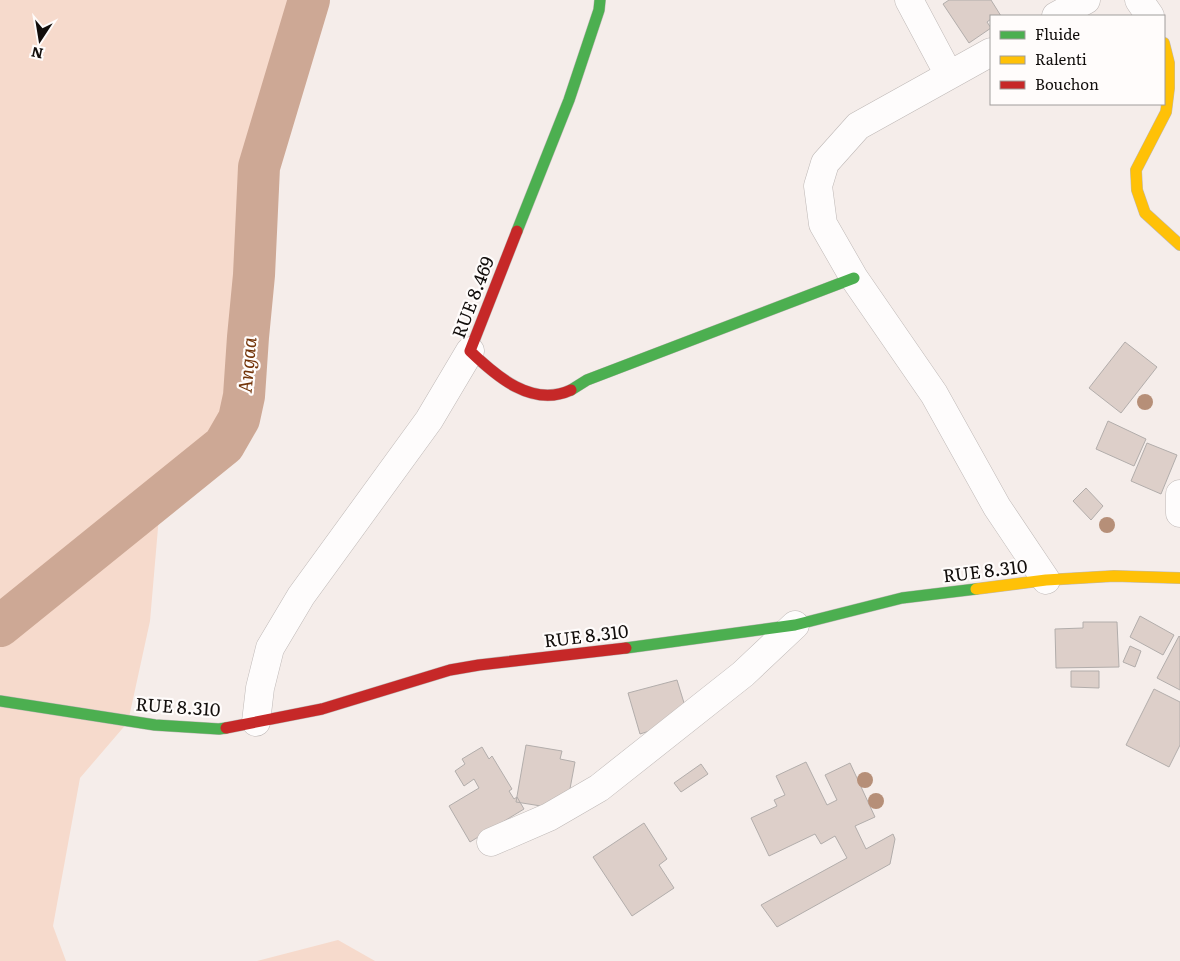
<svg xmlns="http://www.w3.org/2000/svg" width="1180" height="961" font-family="Literata,serif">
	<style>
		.green { fill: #f6dacc }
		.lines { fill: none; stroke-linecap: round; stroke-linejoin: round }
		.river { stroke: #cda895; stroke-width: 42 }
		.building { fill: #ddcfc9; stroke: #b2adab }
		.street-casing { stroke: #beb8b6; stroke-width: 29 }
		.fast-casing { stroke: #beb8b6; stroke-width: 12 }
		.slow-casing { stroke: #beb8b6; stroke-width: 12 }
		.jam-casing { stroke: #beb8b6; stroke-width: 12 }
		.street { stroke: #fefcfc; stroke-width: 28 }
		.fast { stroke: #4caf50; stroke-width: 11 }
		.slow { stroke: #ffc107; stroke-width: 11 }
		.jam { stroke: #c62828; stroke-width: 11 }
		.tree { fill: #b68f78 }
		.labels { text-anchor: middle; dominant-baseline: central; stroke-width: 4.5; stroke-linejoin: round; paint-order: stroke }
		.street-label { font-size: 18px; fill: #120e0c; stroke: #fffcfb }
		.water-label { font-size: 19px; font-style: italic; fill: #733409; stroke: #fffcfb }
	</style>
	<rect width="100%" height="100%" fill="#f5edea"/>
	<!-- green -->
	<path class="green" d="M 0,0 L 309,0 L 259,167 L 254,275 L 248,337 L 244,396 L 239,419 L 224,445 L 185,480 L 161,493 L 150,621 L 128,722 L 80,778 L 53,926 L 66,961 L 0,961 Z
		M 338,940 L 375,961 L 257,961 Z"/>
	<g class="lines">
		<!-- river -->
		<path class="river" d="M 0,626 L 224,445 L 239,419 L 244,396 L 248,337 L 254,275 L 259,167 L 309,0"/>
	</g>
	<!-- building -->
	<path class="building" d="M 949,0 L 991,0 L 1001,16 L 991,16 L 991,19 L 987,22 L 991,28 L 969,43 L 943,4 Z
		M 1125,342 L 1157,367 L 1121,413 L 1089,388 Z
		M 1108,421 L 1146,439 L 1134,466 L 1096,449 Z
		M 1147,443 L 1177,455 L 1161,494 L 1131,481 Z
		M 1086,488 L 1103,506 L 1091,520 L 1073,501 Z
		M 1140,616 L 1174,635 L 1163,655 L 1130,637 Z
		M 1083,622 L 1117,622 L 1119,667 L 1056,668 L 1055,629 L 1083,628 Z
		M 1179,636 L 1180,637 L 1180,690 L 1157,678 Z
		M 1130,646 L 1141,651 L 1135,667 L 1123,662 Z
		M 1071,671 L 1099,671 L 1099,688 L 1071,687 Z
		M 677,680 L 688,716 L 665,726 L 640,734 L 628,693 Z
		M 1154,689 L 1180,702 L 1180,745 L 1169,767 L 1126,745 Z
		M 526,745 L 562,751 L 560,759 L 575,762 L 566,810 L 516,802 Z
		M 482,747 L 489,759 L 492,756 L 512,789 L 509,791 L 514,799 L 517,797 L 524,809 L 470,842 L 449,806 L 479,788 L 474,779 L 464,786 L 455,771 L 465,764 L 462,759 Z
		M 806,762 L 827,805 L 837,800 L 825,775 L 850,763 L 875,817 L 855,826 L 866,849 L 893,834 L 895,839 L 890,864 L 777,927 L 761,905 L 847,858 L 835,836 L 821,844 L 815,834 L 769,856 L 751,818 L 777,806 L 774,800 L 785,795 L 776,776 Z
		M 701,764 L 708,774 L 681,792 L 674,783 Z
		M 644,823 L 667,859 L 659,865 L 674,888 L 632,916 L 593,857 Z"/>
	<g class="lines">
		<defs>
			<path id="street" d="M 909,0 L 949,75
				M 1139,0 L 1150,16
				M 1056,16 L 1086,0
				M 991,52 L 858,126 L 825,163 L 818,186 L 823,224 L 854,278 L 934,394 L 997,507 L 1046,580
				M 1180,494 L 1180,513
				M 256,722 L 260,688 L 270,648 L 301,596 L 429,420 L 470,351
				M 491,842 L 549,817 L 599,788 L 743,674 L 795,625"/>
			<path id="fast" d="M 517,231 L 569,100 L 599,10 L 600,0
				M 571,390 L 587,380 L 854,278
				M 626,648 L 795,625 L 902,598 L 976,589
				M 0,701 L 155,725 L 219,729 L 226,728"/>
			<path id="slow" d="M 1164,43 L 1169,63 L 1169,88 L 1166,112 L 1136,170 L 1137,190 L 1145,213 L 1180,245
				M 976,589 L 1046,580 L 1114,576 L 1180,578"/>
			<path id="jam" d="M 517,231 L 470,351 C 496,376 532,408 571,390
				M 226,728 L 322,709 L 450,670 L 479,665 L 626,648"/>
		</defs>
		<!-- street casing -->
		<use href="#street" class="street-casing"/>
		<!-- fast casing -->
		<use href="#fast" class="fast-casing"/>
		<!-- slow casing -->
		<use href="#slow" class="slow-casing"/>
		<!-- jam casing -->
		<use href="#jam" class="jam-casing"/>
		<!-- street -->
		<use href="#street" class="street"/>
		<!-- fast -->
		<use href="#fast" class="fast"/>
		<!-- slow -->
		<use href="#slow" class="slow"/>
		<!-- jam -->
		<use href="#jam" class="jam"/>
	</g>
	<!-- trees -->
	<g class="tree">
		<circle cx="1145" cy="402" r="8"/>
		<circle cx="1107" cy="525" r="8"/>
		<circle cx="865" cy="780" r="8"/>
		<circle cx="876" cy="801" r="8"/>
	</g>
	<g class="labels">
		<!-- street labels -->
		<g class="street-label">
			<text transform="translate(472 297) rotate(-69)">RUE 8.469</text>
			<text transform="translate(985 570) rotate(-7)">RUE 8.310</text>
			<text transform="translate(586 635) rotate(-7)">RUE 8.310</text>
			<text transform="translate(178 706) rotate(4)">RUE 8.310</text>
		</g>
		<!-- water labels -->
		<g class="water-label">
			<text transform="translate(246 365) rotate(-85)">Angaa</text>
		</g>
	</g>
	<!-- legend -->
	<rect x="990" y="15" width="175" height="90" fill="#fffcfb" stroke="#a09d9b"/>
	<rect x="1000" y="31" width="25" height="8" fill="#4caf50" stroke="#a09d9b"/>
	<text x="1035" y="40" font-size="15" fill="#120e0c">Fluide</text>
	<rect x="1000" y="56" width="25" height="8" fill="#ffc107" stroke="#a09d9b"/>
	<text x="1035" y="65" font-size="15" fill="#120e0c">Ralenti</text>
	<rect x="1000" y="81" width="25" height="8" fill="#c62828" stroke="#a09d9b"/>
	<text x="1035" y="90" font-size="15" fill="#120e0c">Bouchon</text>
	<!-- north arrow -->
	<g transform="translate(40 40) rotate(192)" stroke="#fffcfb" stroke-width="4" paint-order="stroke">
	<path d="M0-4L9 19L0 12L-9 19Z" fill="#120e0c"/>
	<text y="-8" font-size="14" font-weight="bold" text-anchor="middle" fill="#120e0c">N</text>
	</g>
</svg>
